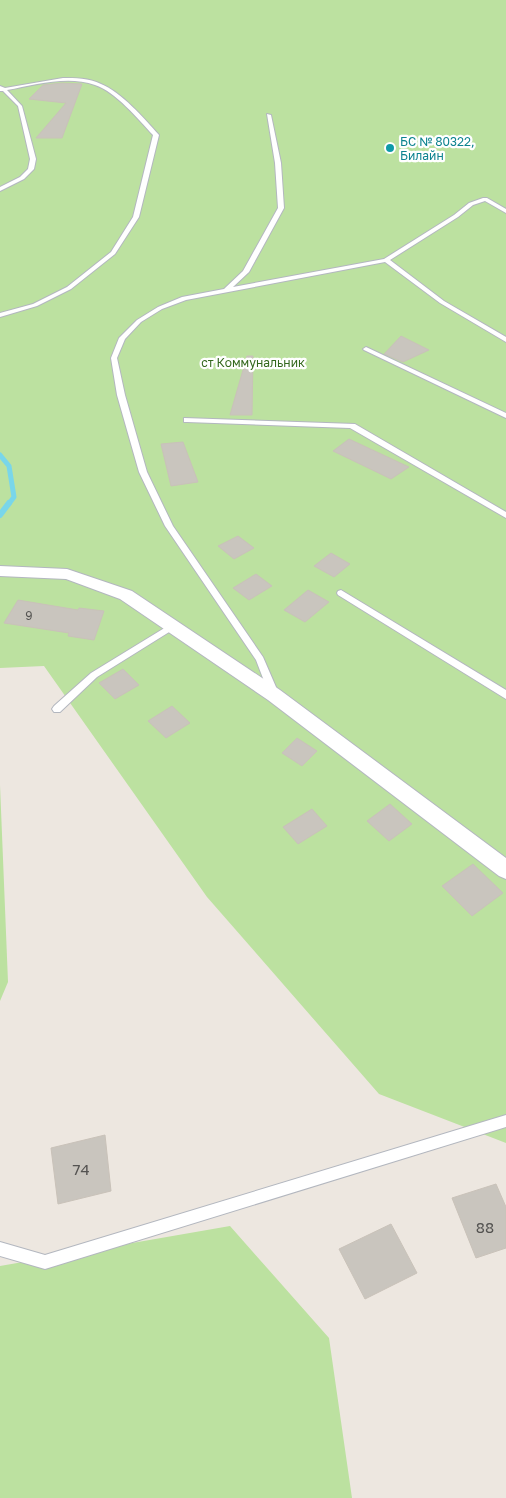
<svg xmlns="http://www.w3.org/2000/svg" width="506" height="1498" font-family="'Golos Text',sans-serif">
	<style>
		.green { fill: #bce1a0 }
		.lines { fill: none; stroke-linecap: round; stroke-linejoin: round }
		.stream-far1 { stroke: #79d6ea; stroke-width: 5 }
		.stream { stroke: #79d6ea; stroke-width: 6 }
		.building { fill: #c9c5be; stroke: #c9c2b9 }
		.service-casing { stroke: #b3b7bf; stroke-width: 2 }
		.minor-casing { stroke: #b3b7bf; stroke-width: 2 }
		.service { fill: #fff; fill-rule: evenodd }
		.minor { fill: #fff; fill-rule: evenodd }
		.culture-dot { fill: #0f9aa8; stroke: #fff; stroke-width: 2 }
		.labels { text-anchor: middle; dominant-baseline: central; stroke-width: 4.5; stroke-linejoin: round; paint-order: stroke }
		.far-culture-label { font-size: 12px; fill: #0d838f; stroke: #fff; text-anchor: start }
		.far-park-label { font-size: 12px; fill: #34681e; stroke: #fff }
		.number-label { font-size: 12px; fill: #545351 }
		.near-number-label { font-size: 15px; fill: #545351 }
	</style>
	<rect width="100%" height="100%" fill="#ede7e0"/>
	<!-- green -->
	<path class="green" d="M 0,0 L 506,0 L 506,1143 L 379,1094 L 207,897 L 44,666 L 0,668 Z
		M 0,785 L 8,982 L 0,1001 Z
		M 230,1226 L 329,1338 L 352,1498 L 0,1498 L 0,1266 Z"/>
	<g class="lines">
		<!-- stream-far1 -->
		<path class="stream-far1" d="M 0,455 L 9,466 L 14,497 L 8,505"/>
		<!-- stream -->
		<path class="stream" d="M 0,515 L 9,503"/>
	</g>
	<!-- building -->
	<path class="building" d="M 62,83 L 82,84 L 62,138 L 36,138 L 66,103 L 29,99 L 43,85 Z
		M 401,336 L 429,350 L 403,362 L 384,354 Z
		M 247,356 L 253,356 L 252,415 L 230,415 Z
		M 349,439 L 409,467 L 391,479 L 333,451 Z
		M 183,442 L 198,482 L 171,486 L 161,444 Z
		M 238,536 L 254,548 L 234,559 L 218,546 Z
		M 331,553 L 350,564 L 334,577 L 314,566 Z
		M 256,574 L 272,586 L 249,600 L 233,588 Z
		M 308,590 L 329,602 L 305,622 L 284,610 Z
		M 18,600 L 78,610 L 79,608 L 104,611 L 94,640 L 68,636 L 69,633 L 4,623 Z
		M 123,669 L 139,685 L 115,699 L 99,683 Z
		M 172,706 L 190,723 L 166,738 L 148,721 Z
		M 297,738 L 317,751 L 302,766 L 282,753 Z
		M 390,804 L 412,824 L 389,841 L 367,821 Z
		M 312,809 L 327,826 L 298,844 L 283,827 Z
		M 473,864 L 503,893 L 472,916 L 442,886 Z
		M 105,1135 L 111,1191 L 58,1204 L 51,1148 Z
		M 496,1184 L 506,1207 L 506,1248 L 476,1258 L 452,1198 Z
		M 391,1224 L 417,1273 L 365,1299 L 339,1249 Z"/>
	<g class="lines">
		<defs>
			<path id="service" d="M 63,78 C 75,78 89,78 101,84 C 121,92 144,118 159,135 L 139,217 L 115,254 L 71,289 L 37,306 L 0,317 L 0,313 L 33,304 L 67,287 L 111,252 L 133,217 L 153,135 C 138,119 116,92 95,85 C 67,75 35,85 7,90 L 22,106 L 36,159 L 34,169 L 24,179 L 0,191 L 0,187 L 20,177 L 28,169 L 30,159 L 18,106 L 3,91 L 0,91 L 0,86 L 5,88 Z
				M 267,114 L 271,115 L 281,163 L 284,208 L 249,272 L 233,287 L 384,259 L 454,215 L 469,203 L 483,198 L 487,198 L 506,209 L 506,213 L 485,201 L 473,205 L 458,217 L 390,260 L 444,301 L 506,337 L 506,342 L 440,303 L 385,262 L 186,300 L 162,309 L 141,322 L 125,339 L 117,358 L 125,395 L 147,472 L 173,526 L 263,657 L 279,694 L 274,698 L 269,694 L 256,660 L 165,526 L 139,472 L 117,395 L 111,358 L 119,338 L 137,320 L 158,307 L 182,297 L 224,289 L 243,271 L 278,208 L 275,163 Z
				M 366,347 L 506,413 L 506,418 L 364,350 L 363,349 Z
				M 184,418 L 355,424 L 506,512 L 506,518 L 350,428 L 187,422 L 184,422 Z
				M 341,590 L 506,690 L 506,699 L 338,595 L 337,593 L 338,591 Z
				M 171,624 L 176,627 L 174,629 L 97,677 L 60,712 L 54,712 L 52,709 L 54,706 L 91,673 Z
				M 506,1115 L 506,1127 L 45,1269 L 0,1256 L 0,1242 L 45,1255 Z"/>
			<path id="minor" d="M 0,566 L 67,569 L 132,591 L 280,690 L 506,858 L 506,879 L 499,876 L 268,700 L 120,599 L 66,579 L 0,576 Z"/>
		</defs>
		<!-- service casing -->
		<use href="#service" class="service-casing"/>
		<!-- minor casing -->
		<use href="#minor" class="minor-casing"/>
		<!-- service -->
		<use href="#service" class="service"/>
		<!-- minor -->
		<use href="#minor" class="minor"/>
	</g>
	<!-- markers -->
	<circle class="culture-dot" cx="390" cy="148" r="5"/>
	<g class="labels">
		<!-- far-culture labels -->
		<g class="far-culture-label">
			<text x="400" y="141">БС № 80322,<tspan x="400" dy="14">Билайн</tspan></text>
		</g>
		<!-- far-park labels -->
		<g class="far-park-label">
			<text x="253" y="362">ст Коммунальник</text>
		</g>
		<!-- number labels -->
		<g class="number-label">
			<text x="29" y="615">9</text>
		</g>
		<!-- near-number labels -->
		<g class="near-number-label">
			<text x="81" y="1169">74</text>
			<text x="485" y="1227">88</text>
		</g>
	</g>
</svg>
